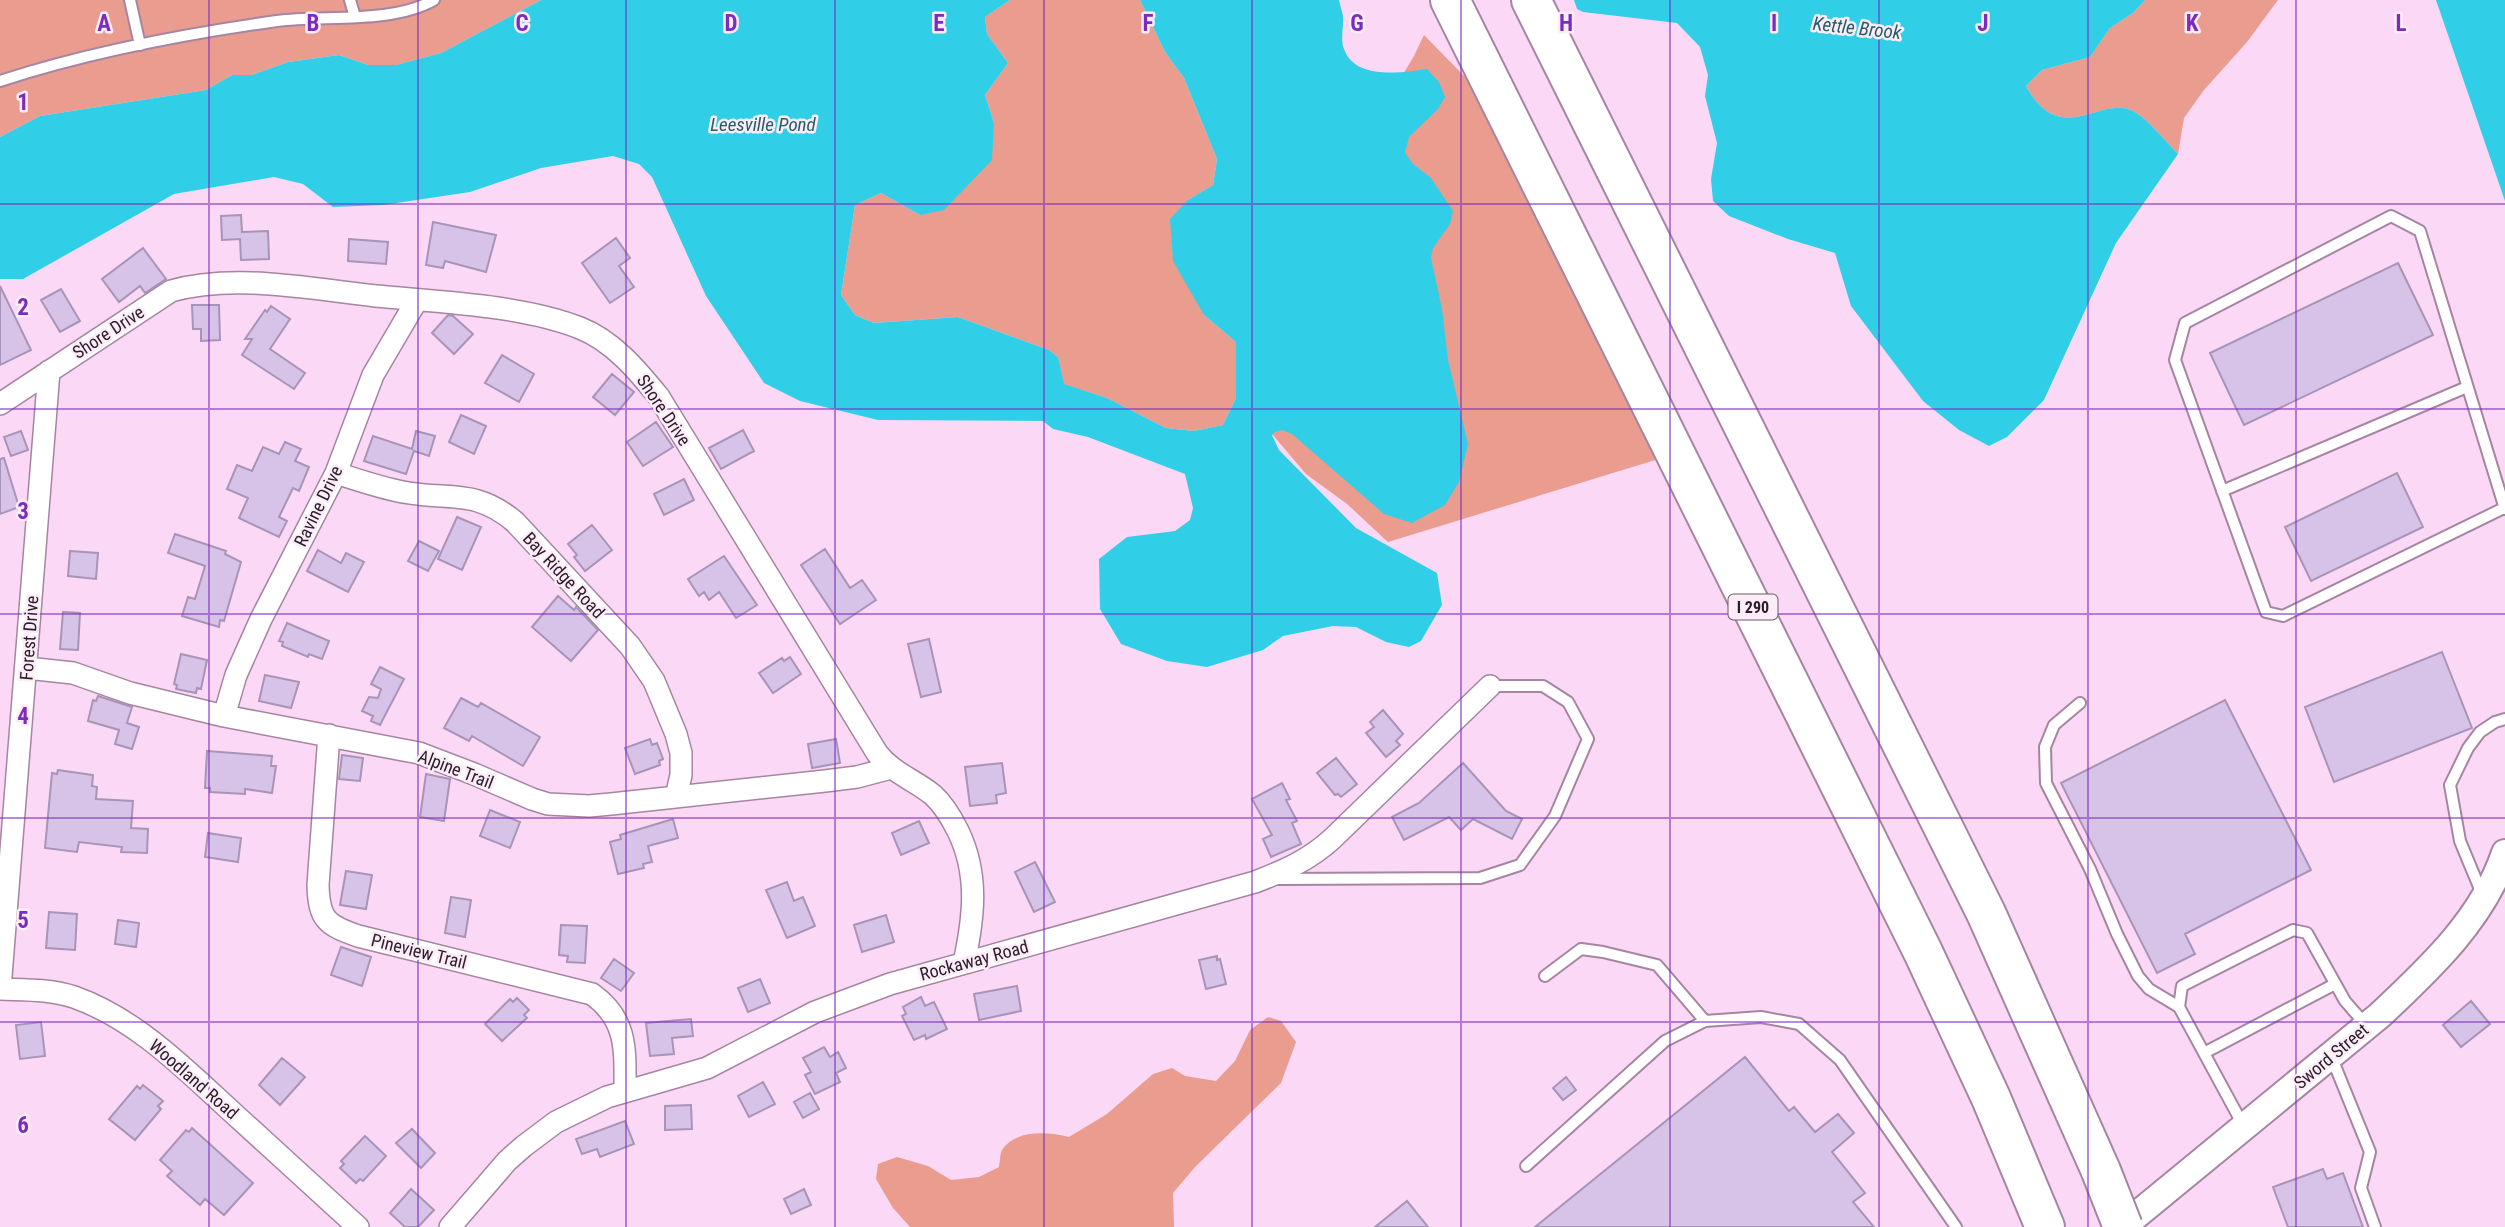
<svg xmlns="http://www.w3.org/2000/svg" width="2505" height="1227" font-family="'Roboto Condensed',sans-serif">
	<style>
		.green { fill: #ea9c8e }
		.water { fill: #30cfe7 }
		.building { fill: #d8c3e8; stroke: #a894b7; stroke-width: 2 }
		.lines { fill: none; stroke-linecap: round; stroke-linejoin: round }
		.service-casing { stroke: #a685a1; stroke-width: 14 }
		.minor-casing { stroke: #a685a1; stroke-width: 24 }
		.tertiary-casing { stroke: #a685a1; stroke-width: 30 }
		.motorway-casing { stroke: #a685a1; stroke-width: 42 }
		.service { stroke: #fff; stroke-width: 10 }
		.minor { stroke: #fff; stroke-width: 21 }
		.tertiary { stroke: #fff; stroke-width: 26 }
		.motorway { stroke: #fff; stroke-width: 38 }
		.motorway-bridge-casing { stroke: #a685a1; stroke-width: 42; stroke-linecap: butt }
		.motorway-bridge { stroke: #fff; stroke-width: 38 }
		.grid { fill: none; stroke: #7b2cbf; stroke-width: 2; stroke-opacity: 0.55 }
		.labels { text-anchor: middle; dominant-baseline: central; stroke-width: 5; stroke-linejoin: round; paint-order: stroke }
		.shield { fill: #fbecf8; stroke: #695c67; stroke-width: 2 }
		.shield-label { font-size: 16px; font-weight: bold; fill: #2b1e29 }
		.street-label { font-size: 18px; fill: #2b1e29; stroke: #fbecf8 }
		.water-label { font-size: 19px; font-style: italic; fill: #225f69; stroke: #fbecf8 }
		.grid-label { font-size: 23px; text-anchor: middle; font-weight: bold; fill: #7b2cbf; stroke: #fbecf8; stroke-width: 5; stroke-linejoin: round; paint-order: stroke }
	</style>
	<rect width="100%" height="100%" fill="#fbd8f6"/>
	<!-- green -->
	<path class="green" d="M 0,0 L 541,0 L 441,53 L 396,65 L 368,65 L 339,55 L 288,62 L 252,75 L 232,75 L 206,90 L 40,116 L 0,137 Z
		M 1010,0 L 1140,0 L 1165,52 L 1184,78 L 1217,159 L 1213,185 L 1188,200 L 1204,315 L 1236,342 L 1236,398 L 1223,425 L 1194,431 L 1166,428 L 1107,398 L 1063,384 L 1058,357 L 1049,350 L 958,317 L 874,323 L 855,315 L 841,295 L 855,205 L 881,193 L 920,215 L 994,123 L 985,95 L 1008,63 L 987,34 L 985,17 Z
		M 2145,0 L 2278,0 L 2247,42 L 2204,90 L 2184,118 L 2178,154 C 2165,141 2151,122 2135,112 C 2101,92 2062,151 2026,86 L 2042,70 L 2090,57 L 2110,28 L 2133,13 Z
		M 1424,35 L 1474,86 L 1665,457 L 1388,542 L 1347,504 L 1306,474 L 1261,421 L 1373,124 L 1414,56 Z
		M 1268,1017 L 1281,1021 L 1296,1042 L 1281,1083 L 1195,1167 L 1173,1193 L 1174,1227 L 910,1227 L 893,1208 L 876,1179 L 878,1164 L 897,1157 L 928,1166 L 951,1180 L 979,1177 L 999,1167 C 1000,1162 1000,1154 1002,1150 C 1016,1129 1048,1132 1069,1137 L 1107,1114 L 1153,1074 L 1172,1068 L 1185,1076 L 1216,1081 L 1235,1061 L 1250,1030 Z"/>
	<!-- water -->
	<path class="water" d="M 541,0 L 1010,0 L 985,17 L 987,34 L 1008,63 L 985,95 L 994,123 L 992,160 L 944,210 L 920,215 L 881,193 L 855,205 L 841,295 L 855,315 L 874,323 L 958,317 L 1049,350 L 1058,357 L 1064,384 L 1107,398 L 1166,428 L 1194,431 L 1223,425 L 1236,398 L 1236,342 L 1204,315 L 1173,261 L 1170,219 L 1188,200 L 1213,185 L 1217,159 L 1184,78 L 1165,52 L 1140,0 L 1339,0 C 1340,5 1342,11 1343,16 C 1344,27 1340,39 1344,49 C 1355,80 1401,73 1427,69 L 1439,82 L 1445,97 L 1438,109 L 1409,137 L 1405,153 L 1413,164 L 1431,178 L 1453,211 L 1450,224 L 1433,248 L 1431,258 L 1442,309 L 1448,360 L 1468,444 L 1459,482 L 1445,505 L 1412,523 L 1384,514 L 1292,434 L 1282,430 L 1275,432 L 1272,435 L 1279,450 L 1356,528 L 1437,573 L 1442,605 L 1421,641 L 1409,647 L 1386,642 L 1356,627 L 1333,626 L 1283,636 L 1263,650 L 1207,667 L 1167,661 L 1121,644 L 1100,609 L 1099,559 L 1127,537 L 1175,531 L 1190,520 L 1193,508 L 1185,474 L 1088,437 L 1053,429 L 1043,421 L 878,420 L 800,401 L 764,383 L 706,296 L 652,177 L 639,164 L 613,156 L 541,168 L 470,192 L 383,205 L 333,207 L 303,184 L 274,177 L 174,194 L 23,279 L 0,279 L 0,137 L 40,116 L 206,90 L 232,75 L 252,75 L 288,62 L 339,55 L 368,65 L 396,65 L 441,53 Z
		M 1574,0 L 2145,0 L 2133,13 L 2110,28 L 2090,57 L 2042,70 L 2026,86 C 2062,151 2101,92 2135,112 C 2151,122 2165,141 2178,154 L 2116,243 L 2044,400 L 2007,437 L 1989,446 L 1959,430 L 1923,401 L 1851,306 L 1835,253 L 1788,239 L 1729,216 L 1713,201 L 1711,179 L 1717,143 L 1705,96 L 1708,75 L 1700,47 L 1677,23 L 1583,12 L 1577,9 Z
		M 2436,0 L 2505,0 L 2505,201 Z"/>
	<!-- building -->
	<path class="building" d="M 241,215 L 242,232 L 268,231 L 269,259 L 241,260 L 240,239 L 222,240 L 221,216 Z
		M 433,222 L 496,235 L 486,272 L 445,261 L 443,268 L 426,265 Z
		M 616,238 L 630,258 L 619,266 L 634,287 L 610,303 L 582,263 Z
		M 349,239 L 388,242 L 386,264 L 348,261 Z
		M 143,248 L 166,279 L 145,293 L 140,286 L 119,302 L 102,279 Z
		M 2398,263 L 2433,335 L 2244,425 L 2210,353 Z
		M 0,286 L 31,350 L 0,365 Z
		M 61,289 L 80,321 L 60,332 L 41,300 Z
		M 192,305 L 219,305 L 220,340 L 201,341 L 201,329 L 193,329 Z
		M 271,306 L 290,319 L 270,349 L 305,373 L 294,389 L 242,355 L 252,339 L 245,339 L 265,310 L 267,312 Z
		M 448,315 L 453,316 L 473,334 L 454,354 L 432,333 Z
		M 502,355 L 534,374 L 519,402 L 485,383 Z
		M 612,374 L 634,392 L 615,415 L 593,397 Z
		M 461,415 L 486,426 L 474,454 L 449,442 Z
		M 656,422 L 673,447 L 643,466 L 627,442 Z
		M 743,430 L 754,451 L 721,469 L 709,448 Z
		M 21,431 L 28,450 L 11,456 L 4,437 Z
		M 416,431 L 435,436 L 429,456 L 414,451 L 406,474 L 364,461 L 373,436 L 412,449 Z
		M 285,442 L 301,449 L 295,461 L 309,467 L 299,491 L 293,488 L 279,517 L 287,521 L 279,537 L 239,518 L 248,498 L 227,489 L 237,465 L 252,471 L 263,447 L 279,454 Z
		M 4,458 L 19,507 L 0,514 L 0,459 Z
		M 2397,473 L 2423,527 L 2311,581 L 2285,527 Z
		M 684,479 L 694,500 L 664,515 L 654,494 Z
		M 457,517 L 481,527 L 462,570 L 438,559 Z
		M 592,525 L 612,550 L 585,571 L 574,557 L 577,555 L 568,544 Z
		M 175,534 L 226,551 L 225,554 L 241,562 L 224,621 L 220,620 L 219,627 L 182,616 L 188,597 L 195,599 L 205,566 L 168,553 Z
		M 419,541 L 439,551 L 428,571 L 408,561 Z
		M 825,549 L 850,588 L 862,580 L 876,600 L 840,624 L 801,565 Z
		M 318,550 L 341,563 L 346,553 L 364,562 L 348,592 L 307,571 Z
		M 70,551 L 98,553 L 96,579 L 68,576 Z
		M 724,556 L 757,605 L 736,618 L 719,592 L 709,600 L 704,592 L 699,596 L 688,579 Z
		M 558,596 L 574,610 L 576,607 L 598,630 L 571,661 L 532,627 Z
		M 63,612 L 80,613 L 78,650 L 60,649 Z
		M 287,623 L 329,641 L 322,659 L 309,654 L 308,657 L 282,646 L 283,642 L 279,641 Z
		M 929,639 L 941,692 L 921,697 L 908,644 Z
		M 2442,652 L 2472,728 L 2334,782 L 2305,707 Z
		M 181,654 L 207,660 L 201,689 L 197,688 L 196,693 L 176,689 L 177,685 L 174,684 Z
		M 790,657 L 801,674 L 773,693 L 759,673 L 782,658 L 784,661 Z
		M 380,667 L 404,679 L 380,725 L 371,721 L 373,716 L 362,711 L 369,697 L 378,698 L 381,689 L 371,684 Z
		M 265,675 L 299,682 L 291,708 L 259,701 Z
		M 98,696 L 132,707 L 127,723 L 139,727 L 132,749 L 115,744 L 119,730 L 88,721 L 93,700 L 96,701 Z
		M 461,698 L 478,707 L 481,703 L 540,737 L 523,766 L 472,736 L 469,741 L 444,728 Z
		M 2225,700 L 2311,870 L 2185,934 L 2195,954 L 2157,973 L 2061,783 Z
		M 1383,710 L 1403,734 L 1396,741 L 1400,745 L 1386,757 L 1366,733 L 1374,727 L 1370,722 Z
		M 650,739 L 652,745 L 657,743 L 663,759 L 659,761 L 660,765 L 635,774 L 625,748 Z
		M 836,739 L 840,763 L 812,768 L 808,744 Z
		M 207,751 L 272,756 L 271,766 L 276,766 L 272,793 L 245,789 L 245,794 L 210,792 L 210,788 L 205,788 Z
		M 342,755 L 363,758 L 360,781 L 339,779 Z
		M 1336,758 L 1357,784 L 1341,797 L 1338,794 L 1335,795 L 1317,773 Z
		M 1002,763 L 1006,793 L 996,795 L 997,803 L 970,806 L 965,767 Z
		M 1463,763 L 1506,811 L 1522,819 L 1512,839 L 1473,819 L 1461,830 L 1449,817 L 1404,840 L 1392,817 L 1419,803 Z
		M 58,770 L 93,775 L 92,786 L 97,787 L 96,799 L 133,801 L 131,828 L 148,829 L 147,853 L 121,852 L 122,847 L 79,842 L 77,852 L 45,848 L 52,773 L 57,774 Z
		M 426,774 L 450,779 L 444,821 L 420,817 Z
		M 1282,783 L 1290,799 L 1286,800 L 1297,821 L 1292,823 L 1301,844 L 1271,857 L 1263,839 L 1272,835 L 1252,799 Z
		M 490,810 L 520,822 L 510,848 L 480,836 Z
		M 673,819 L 678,838 L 648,846 L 652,862 L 643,864 L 644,868 L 618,874 L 610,842 L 621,839 L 620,835 Z
		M 919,821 L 929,843 L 901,855 L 892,833 Z
		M 208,833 L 241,838 L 238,862 L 205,857 Z
		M 1035,862 L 1055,902 L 1034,912 L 1015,872 Z
		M 346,871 L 372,875 L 366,909 L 340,905 Z
		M 787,882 L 794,901 L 803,897 L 815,926 L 787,938 L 766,890 Z
		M 451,897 L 471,900 L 465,937 L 445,933 Z
		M 49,912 L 77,914 L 75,950 L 46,948 Z
		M 886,915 L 894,942 L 862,952 L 854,925 Z
		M 118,920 L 139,923 L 136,947 L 115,944 Z
		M 561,925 L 587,926 L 585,963 L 567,962 L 568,956 L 559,955 Z
		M 341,947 L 371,957 L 362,986 L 331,975 Z
		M 1217,956 L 1217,960 L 1220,959 L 1226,984 L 1206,989 L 1199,960 Z
		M 614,959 L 634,973 L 621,991 L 601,978 Z
		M 760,979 L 770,1003 L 748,1012 L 738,988 Z
		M 1017,986 L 1021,1011 L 979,1020 L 974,994 Z
		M 921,997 L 925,1006 L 934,1002 L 947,1029 L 926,1039 L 925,1035 L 914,1040 L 902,1016 L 906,1014 L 903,1007 Z
		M 517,998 L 529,1010 L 524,1015 L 527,1018 L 502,1041 L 485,1024 L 510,999 L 513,1002 Z
		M 2471,1001 L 2490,1024 L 2461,1047 L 2443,1025 Z
		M 691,1019 L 693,1036 L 672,1038 L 674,1054 L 650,1056 L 646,1023 Z
		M 41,1022 L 45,1056 L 20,1059 L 16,1025 Z
		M 824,1047 L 830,1057 L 838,1052 L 846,1068 L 836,1073 L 840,1082 L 815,1094 L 805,1075 L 811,1072 L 803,1058 Z
		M 1745,1057 L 1789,1111 L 1794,1107 L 1815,1132 L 1838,1114 L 1854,1133 L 1832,1152 L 1865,1193 L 1853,1202 L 1874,1227 L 1535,1227 Z
		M 282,1058 L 305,1077 L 280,1105 L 259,1085 Z
		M 1566,1077 L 1576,1090 L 1563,1100 L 1553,1088 Z
		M 763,1082 L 775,1104 L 749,1117 L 738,1096 Z
		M 143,1085 L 163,1101 L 158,1106 L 161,1109 L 135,1140 L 109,1119 L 137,1086 L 140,1089 Z
		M 810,1093 L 819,1109 L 803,1118 L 794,1102 Z
		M 691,1105 L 692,1129 L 665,1130 L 665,1106 Z
		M 625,1121 L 634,1144 L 600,1157 L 597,1149 L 582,1154 L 576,1139 Z
		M 192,1128 L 253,1183 L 224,1215 L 205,1199 L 200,1205 L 167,1176 L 172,1171 L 160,1160 L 186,1130 L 189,1132 Z
		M 412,1129 L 435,1153 L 421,1168 L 396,1143 Z
		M 365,1136 L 386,1156 L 363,1181 L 360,1179 L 356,1183 L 340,1168 L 344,1164 L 341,1161 Z
		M 2323,1169 L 2327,1179 L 2343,1173 L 2363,1227 L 2288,1227 L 2273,1187 Z
		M 411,1189 L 434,1210 L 418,1227 L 405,1227 L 390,1213 Z
		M 804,1189 L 811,1205 L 791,1214 L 784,1199 Z
		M 1407,1201 L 1428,1227 L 1375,1227 Z"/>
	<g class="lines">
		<defs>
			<path id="service" d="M 130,0 L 140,45
				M 350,0 L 355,17
				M 0,81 C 89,52 184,34 277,21 C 324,15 392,24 434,0
				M 2222,491 L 2467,387
				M 2504,508 L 2283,616 L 2266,612 L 2175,360 L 2185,323 L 2391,216 L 2420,231 L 2505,509
				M 2080,703 L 2054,725 L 2045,747 L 2046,783 L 2090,869 L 2117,934 L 2138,976 L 2149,989 L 2179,1007
				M 1279,879 L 1480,878 L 1520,865 L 1555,816 L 1588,739 L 1568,702 L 1543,686 L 1490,686
				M 2482,894 L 2460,841 L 2450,785 L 2468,748 L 2480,732 L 2495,722 L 2505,719
				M 1545,976 L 1581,949 L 1603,952 L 1657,965 L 1705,1021
				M 2204,1053 L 2335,984
				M 2331,1056 L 2370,1152 L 2361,1188 L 2375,1227
				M 2243,1125 L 2179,1007 L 2182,986 L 2293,930 L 2307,933 L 2345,1001 L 2366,1025
				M 1526,1166 L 1665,1041 L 1705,1021 L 1761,1017 L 1799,1024 L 1840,1060 L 1956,1227"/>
			<path id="minor" d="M 0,404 L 171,291 C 234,273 311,289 376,296 C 439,302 522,305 580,328 C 613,341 637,370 659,397 L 877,753 C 892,773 915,780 933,795 C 944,805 951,817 958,831 C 979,874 974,917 964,963
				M 336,473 C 358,480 381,488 403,492 C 449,501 475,488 515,522 L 630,646 L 654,681 L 676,734 L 681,753 L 681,775 L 676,797
				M 27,668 L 73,673 L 130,693 L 224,716 L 419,753 L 474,774 L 532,799 L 548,804 L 589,806 L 611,804 L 825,781 L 857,777 L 891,768
				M 224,716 L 236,675 L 261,619 L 336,473 L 373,375 L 417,300
				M 329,735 L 318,885 C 319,919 326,925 358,936 L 592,994 C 628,1020 625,1050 625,1091
				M 0,989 L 49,371
				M 0,989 C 25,990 50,989 74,997 C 136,1019 184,1068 232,1112 C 274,1150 316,1189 358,1227
				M 450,1227 L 507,1161 L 524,1146 L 556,1122 L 607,1097 L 707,1068 L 815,1012 L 890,984 L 1255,882 C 1284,871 1309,860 1332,839 L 1490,686"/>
			<path id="tertiary" d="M 2122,1227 L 2380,1015 C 2429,969 2483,919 2505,853"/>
			<path id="motorway" d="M 1450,0 L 1923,952 L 1991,1098 L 2045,1227
				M 1531,0 L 1986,913 L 2101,1171"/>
		</defs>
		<!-- service casing -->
		<use href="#service" class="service-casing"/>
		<!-- minor casing -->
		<use href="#minor" class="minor-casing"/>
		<!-- tertiary casing -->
		<use href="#tertiary" class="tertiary-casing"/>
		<!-- motorway casing -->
		<use href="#motorway" class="motorway-casing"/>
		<!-- service -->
		<use href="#service" class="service"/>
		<!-- minor -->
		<use href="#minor" class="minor"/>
		<!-- tertiary -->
		<use href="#tertiary" class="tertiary"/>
		<!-- motorway -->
		<use href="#motorway" class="motorway"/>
		<defs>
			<path id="motorway-bridge" d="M 2101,1171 L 2123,1227"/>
		</defs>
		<!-- motorway-bridge casing -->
		<use href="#motorway-bridge" class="motorway-bridge-casing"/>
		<!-- motorway-bridge -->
		<use href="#motorway-bridge" class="motorway-bridge"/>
	</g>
	<!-- grid -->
	<path class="grid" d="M 209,0 L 209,1227M 418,0 L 418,1227M 626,0 L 626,1227M 835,0 L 835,1227M 1044,0 L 1044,1227M 1252,0 L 1252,1227M 1461,0 L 1461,1227M 1670,0 L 1670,1227M 1879,0 L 1879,1227M 2088,0 L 2088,1227M 2296,0 L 2296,1227M 0,204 L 2505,204M 0,409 L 2505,409M 0,614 L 2505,614M 0,818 L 2505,818M 0,1022 L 2505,1022"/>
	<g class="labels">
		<!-- shield labels -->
		<rect class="shield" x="1728.5" y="594.5" width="49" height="25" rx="5"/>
		<g class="shield-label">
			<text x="1753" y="607">I 290</text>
		</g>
		<!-- street labels -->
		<g class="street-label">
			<text transform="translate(108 332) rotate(-33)">Shore Drive</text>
			<text transform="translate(664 410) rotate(56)">Shore Drive</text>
			<text transform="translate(318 506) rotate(-64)">Ravine Drive</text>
			<text transform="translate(564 575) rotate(47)">Bay Ridge Road</text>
			<text transform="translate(29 638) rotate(-86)">Forest Drive</text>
			<text transform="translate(456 769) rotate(21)">Alpine Trail</text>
			<text transform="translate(419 951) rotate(14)">Pineview Trail</text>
			<text transform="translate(974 960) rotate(-15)">Rockaway Road</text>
			<text transform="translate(2331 1056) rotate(-40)">Sword Street</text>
			<text transform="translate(194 1079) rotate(41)">Woodland Road</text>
		</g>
		<!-- water labels -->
		<g class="water-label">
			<text transform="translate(1857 28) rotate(6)">Kettle Brook</text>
			<text x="763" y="124">Leesville Pond</text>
		</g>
	</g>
	<g class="grid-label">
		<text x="104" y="31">A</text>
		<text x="313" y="31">B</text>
		<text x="522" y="31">C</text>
		<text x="731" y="31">D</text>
		<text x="939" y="31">E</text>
		<text x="1148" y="31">F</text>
		<text x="1357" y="31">G</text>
		<text x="1566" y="31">H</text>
		<text x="1774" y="31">I</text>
		<text x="1983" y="31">J</text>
		<text x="2192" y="31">K</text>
		<text x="2401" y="31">L</text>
		<text x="23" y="110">1</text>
		<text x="23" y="315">2</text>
		<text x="23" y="519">3</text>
		<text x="23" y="724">4</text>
		<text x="23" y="928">5</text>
		<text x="23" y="1133">6</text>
	</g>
</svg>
